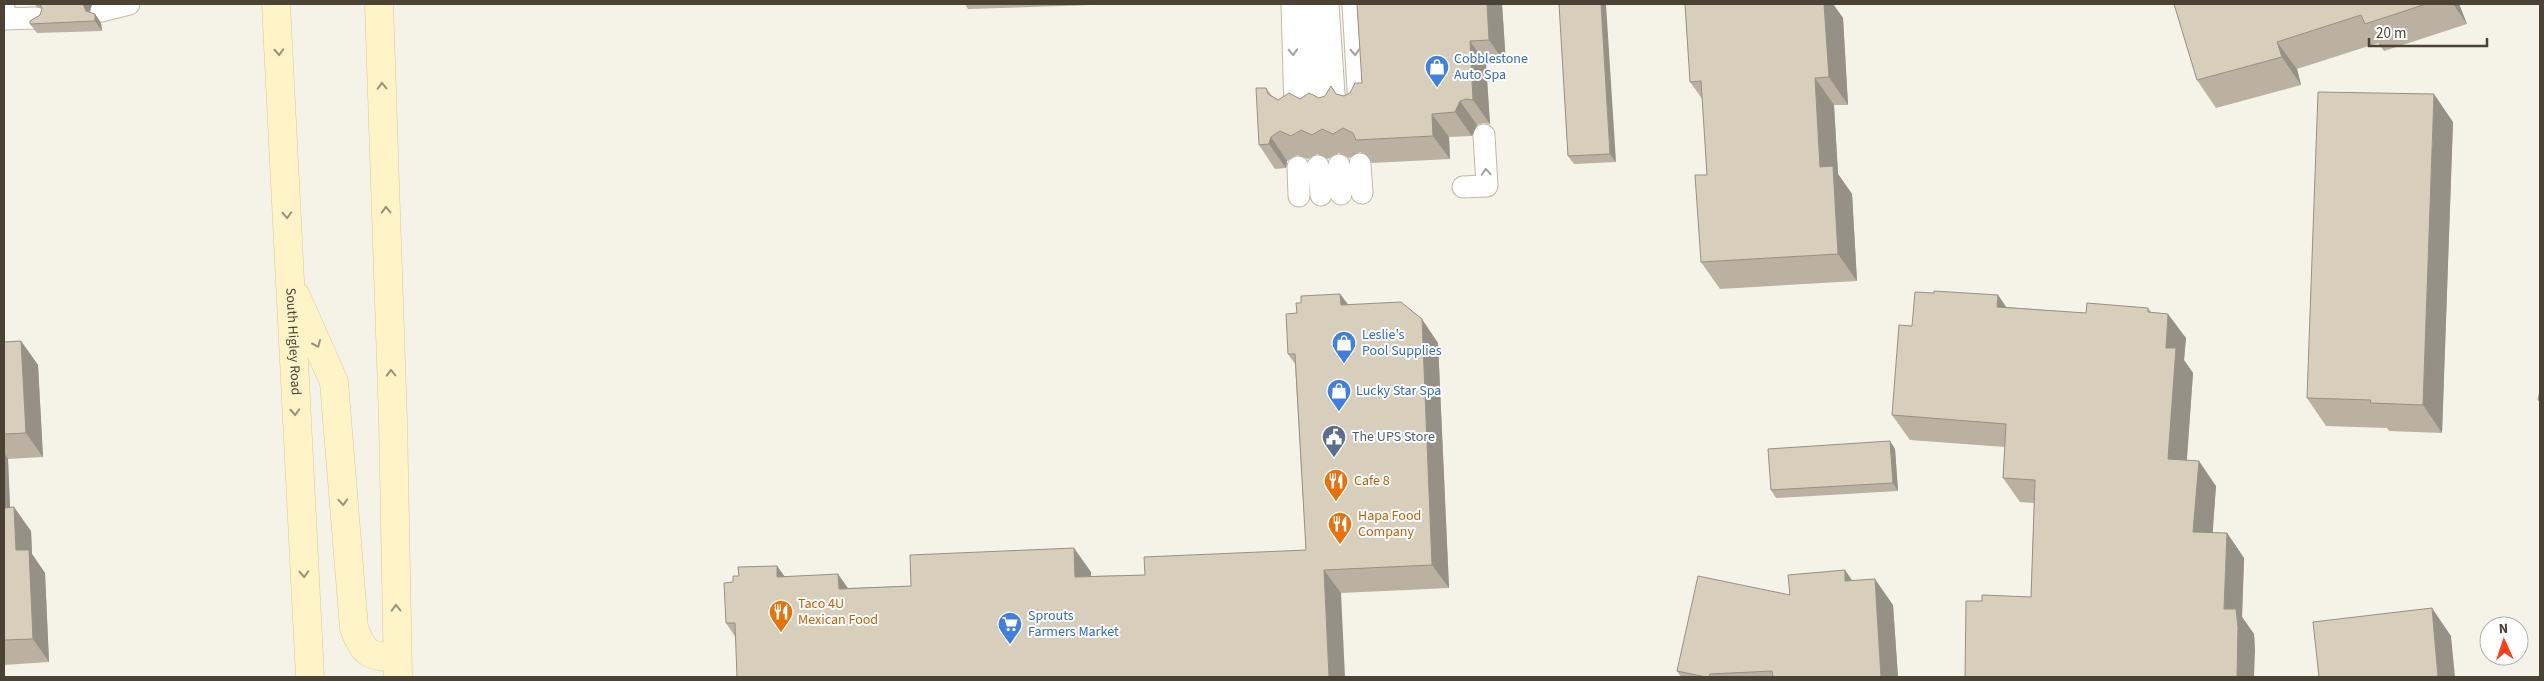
<svg xmlns="http://www.w3.org/2000/svg" width="2544" height="681" font-family="'Source Sans 3',sans-serif">
	<style>
		.lines { fill: none; stroke-linecap: round; stroke-linejoin: round }
		.lane-casing { stroke: #c2baa9; stroke-width: 23 }
		.secondary-casing { stroke: #dac993; stroke-width: 29 }
		.lane { stroke: #fff; stroke-width: 21 }
		.secondary { stroke: #fff3c8; stroke-width: 28 }
		.wall { fill: #bab1a2 }
		.shaded-wall { fill: #979084 }
		.building { fill: #d8cebc; stroke: #979084 }
		.oneway { stroke: #9b9277 }
		.oneway2 { stroke: #a4a09a }
		.labels { text-anchor: middle; dominant-baseline: central; stroke-width: 4; stroke-linejoin: round; paint-order: stroke }
		.shop-label { font-size: 14px; fill: #366cbe; stroke: #fff; text-anchor: start }
		.street-label { font-size: 14px; fill: #4a4235; stroke: #fff }
		.service-label { font-size: 14px; fill: #4e5e75; stroke: #fff; text-anchor: start }
		.food-label { font-size: 14px; fill: #c56008; stroke: #fff; text-anchor: start }
	</style>
	<rect width="100%" height="100%" fill="#f5f2e8"/>
	<g class="lines">
		<defs>
			<path id="lane" d="M 1292,4 L 1295,111
				M 1309,4 L 1316,110
				M 1328,4 L 1335,109
				M 1353,4 L 1359,107
				M 4,7 L 4,19 L 36,18
				M 101,11 L 129,4
				M 1360,164 L 1362,193
				M 1339,165 L 1341,194
				M 1318,166 L 1321,195
				M 1298,167 L 1299,196
				M 1463,187 L 1487,186 L 1484,135"/>
			<g id="secondary">
				<path id="s1" d="M 276,4 L 310,677"/>
				<path d="M 379,4 L 393,421 L 398,677"/>
				<path d="M 296,296 L 334,382 L 354,628 C 364,654 369,657 397,657"/>
			</g>
		</defs>
		<!-- lane casing -->
		<use href="#lane" class="lane-casing"/>
		<!-- secondary casing -->
		<use href="#secondary" class="secondary-casing"/>
		<!-- lane -->
		<use href="#lane" class="lane"/>
		<!-- secondary -->
		<use href="#secondary" class="secondary"/>
	</g>
	<!-- wall -->
	<path class="wall" d="M 35,4 L 92,4 L 89,12 L 95,14 L 101,23 L 102,31 L 37,33 L 30,24 L 40,15 L 42,9 L 36,6 Z
		M 965,4 L 1122,4 L 968,9 Z
		M 1357,4 L 1502,4 L 1506,64 L 1486,64 L 1490,124 L 1483,123 L 1477,125 L 1472,136 L 1449,137 L 1450,159 L 1372,163 L 1366,155 L 1360,152 L 1349,158 L 1339,153 L 1328,159 L 1317,154 L 1308,159 L 1297,155 L 1287,161 L 1286,168 L 1275,169 L 1259,145 L 1266,88 L 1272,96 L 1278,100 L 1300,99 L 1319,98 L 1336,94 L 1344,96 L 1350,93 L 1362,83 Z
		M 1685,4 L 1833,4 L 1843,18 L 1848,105 L 1834,105 L 1838,174 L 1852,194 L 1857,281 L 1720,289 L 1701,262 L 1707,175 L 1703,100 L 1690,82 Z
		M 2174,4 L 2459,4 L 2467,24 L 2384,51 L 2378,43 L 2297,69 L 2301,85 L 2216,108 L 2197,80 Z
		M 1560,18 L 1616,162 L 1574,164 L 1568,156 Z
		M 2453,122 L 2442,433 L 2389,431 L 2387,428 L 2326,426 L 2307,398 Z
		M 1340,294 L 1348,304 L 1438,343 L 1449,588 L 1341,593 L 736,638 L 726,623 L 733,582 L 739,576 L 777,566 L 785,577 L 848,588 L 911,586 L 1091,572 L 1091,576 L 1145,575 L 1306,550 L 1295,364 L 1288,354 L 1297,313 L 1301,303 Z
		M 1998,295 L 2006,307 L 2086,313 L 2148,308 L 2151,312 L 2186,338 L 2184,360 L 2193,373 L 2187,460 L 2216,486 L 2212,533 L 2227,533 L 2244,558 L 2242,617 L 2254,634 L 2255,651 L 1982,601 L 2031,597 L 2034,503 L 2020,502 L 2003,478 L 2005,447 L 1910,440 L 1892,415 L 1912,326 Z
		M 21,341 L 38,365 L 43,457 L 8,459 L 10,508 L 31,531 L 32,554 L 45,573 L 49,662 L 4,665 L 4,342 Z
		M 1890,441 L 1895,449 L 1898,491 L 1776,498 L 1771,490 Z
		M 1852,581 L 1893,605 L 1898,677 L 1681,677 L 1677,671 L 1790,595 Z"/>
	<!-- shaded-wall -->
	<path class="shaded-wall" d="M 82,4 L 92,4 L 89,14 L 86,11 Z
		M 1487,4 L 1502,4 L 1506,64 L 1489,40 Z
		M 1601,4 L 1606,4 L 1616,162 L 1610,154 Z
		M 1824,4 L 1833,4 L 1843,18 L 1848,105 L 1829,77 Z
		M 2453,4 L 2459,4 L 2467,24 Z
		M 95,14 L 101,23 L 102,31 L 95,21 Z
		M 1470,41 L 1486,64 L 1490,124 L 1473,100 Z
		M 2277,42 L 2297,69 L 2301,85 L 2282,57 Z
		M 1815,78 L 1834,105 L 1838,174 L 1852,194 L 1857,281 L 1838,254 L 1820,167 Z
		M 2434,94 L 2453,122 L 2442,433 L 2423,405 Z
		M 1460,101 L 1477,125 L 1472,136 L 1455,112 Z
		M 1432,114 L 1449,137 L 1450,159 L 1433,136 Z
		M 1271,137 L 1287,161 L 1286,168 L 1269,144 Z
		M 1340,294 L 1357,317 L 1341,305 Z
		M 1998,295 L 2015,320 L 1997,307 Z
		M 2168,314 L 2186,338 L 2184,360 L 2193,373 L 2185,483 L 2168,459 L 2166,348 Z
		M 1422,319 L 1438,343 L 1449,588 L 1432,565 Z
		M 21,341 L 38,365 L 43,457 L 26,433 Z
		M 1890,441 L 1895,449 L 1898,491 L 1893,483 Z
		M 4,453 L 8,459 L 11,532 L 4,522 Z
		M 2199,461 L 2216,486 L 2211,557 L 2193,532 Z
		M 14,507 L 31,531 L 32,554 L 45,573 L 49,662 L 33,639 L 16,550 Z
		M 2227,533 L 2244,558 L 2242,617 L 2254,634 L 2255,651 L 2254,677 L 2237,677 L 2224,609 Z
		M 1074,548 L 1091,572 L 1092,601 L 1075,577 Z
		M 777,566 L 794,590 L 777,577 Z
		M 1324,570 L 1341,593 L 1345,677 L 1329,677 Z
		M 1845,570 L 1863,596 L 1845,581 Z
		M 838,574 L 855,598 L 839,589 Z
		M 1875,579 L 1893,605 L 1898,677 L 1881,677 Z
		M 2432,608 L 2451,636 L 2455,677 L 2438,677 Z"/>
	<!-- building -->
	<path class="building" d="M 40,4 L 83,4 L 86,11 L 95,14 L 95,21 L 30,24 L 30,21 L 40,15 L 42,9 Z
		M 1357,4 L 1487,4 L 1489,40 L 1470,41 L 1473,100 L 1466,99 L 1460,101 L 1455,112 L 1432,114 L 1433,136 L 1356,140 L 1353,133 L 1343,128 L 1333,134 L 1322,129 L 1312,135 L 1301,130 L 1291,136 L 1280,131 L 1271,137 L 1269,144 L 1259,145 L 1256,88 L 1266,88 L 1268,94 L 1278,100 L 1289,93 L 1300,99 L 1309,93 L 1319,98 L 1325,96 L 1331,86 L 1336,94 L 1344,96 L 1350,93 L 1355,83 L 1362,83 Z
		M 1559,4 L 1601,4 L 1610,154 L 1568,156 Z
		M 1685,4 L 1824,4 L 1829,77 L 1815,78 L 1820,167 L 1833,166 L 1838,254 L 1701,262 L 1695,175 L 1707,175 L 1701,81 L 1690,82 Z
		M 2174,4 L 2426,4 L 2365,24 L 2361,15 L 2277,42 L 2282,57 L 2197,80 Z
		M 2318,92 L 2434,94 L 2423,405 L 2370,403 L 2371,400 L 2307,398 Z
		M 1934,291 L 1998,295 L 1997,307 L 2086,313 L 2087,303 L 2148,308 L 2148,312 L 2168,314 L 2166,348 L 2176,348 L 2168,459 L 2199,461 L 2193,532 L 2227,533 L 2224,609 L 2236,609 L 2238,627 L 2237,677 L 1965,677 L 1966,601 L 1982,601 L 1982,595 L 2031,597 L 2035,480 L 2003,478 L 2006,424 L 1892,415 L 1899,325 L 1912,326 L 1915,292 L 1934,293 Z
		M 1340,294 L 1341,305 L 1401,302 L 1422,319 L 1432,565 L 1324,570 L 1329,677 L 737,677 L 735,623 L 726,623 L 724,583 L 733,582 L 733,576 L 739,576 L 738,567 L 777,566 L 777,577 L 838,574 L 839,589 L 911,586 L 910,555 L 1074,548 L 1075,577 L 1145,575 L 1144,557 L 1306,550 L 1295,354 L 1288,354 L 1286,314 L 1297,313 L 1296,303 L 1301,303 L 1301,296 Z
		M 21,341 L 26,433 L 4,434 L 4,342 Z
		M 2540,391 L 2540,401 L 2538,400 Z
		M 1890,441 L 1893,483 L 1771,490 L 1768,449 Z
		M 14,507 L 16,550 L 29,550 L 33,639 L 4,640 L 4,508 Z
		M 1845,570 L 1845,581 L 1875,579 L 1881,677 L 1773,677 L 1772,671 L 1710,674 L 1709,677 L 1706,677 L 1677,671 L 1698,576 L 1790,595 L 1788,575 Z
		M 2432,608 L 2438,677 L 2319,677 L 2313,622 Z"/>
	<!-- one-way arrows -->
	<defs><path id="oneway-chevron" d="M-2-3.5L2.5 0L-2 3.5" fill="none" stroke-width="1.6" stroke-linecap="round" stroke-linejoin="round" transform="scale(1.25)"/></defs>
	<g class="oneway">
		<use href="#oneway-chevron" transform="translate(279 52) rotate(87)"/>
		<use href="#oneway-chevron" transform="translate(382 86) rotate(-92)"/>
		<use href="#oneway-chevron" transform="translate(386 210) rotate(-92)"/>
		<use href="#oneway-chevron" transform="translate(287 215) rotate(87)"/>
		<use href="#oneway-chevron" transform="translate(317 344) rotate(66)"/>
		<use href="#oneway-chevron" transform="translate(391 373) rotate(-92)"/>
		<use href="#oneway-chevron" transform="translate(295 412) rotate(87)"/>
		<use href="#oneway-chevron" transform="translate(343 502) rotate(86)"/>
		<use href="#oneway-chevron" transform="translate(304 574) rotate(87)"/>
		<use href="#oneway-chevron" transform="translate(396 608) rotate(-91)"/>
	</g>
	<g class="oneway2">
		<use href="#oneway-chevron" transform="translate(1293 52) rotate(88)"/>
		<use href="#oneway-chevron" transform="translate(1355 52) rotate(87)"/>
		<use href="#oneway-chevron" transform="translate(1486 172) rotate(-94)"/>
	</g>
	<!-- icons -->
	<defs>
		<symbol id="shop-pin" viewBox="-11 -11 22 30"><path d="M0 17L-7.5 6A9.5 9.5 0 1 1 7.5 6Z" fill="#3f7fe0" stroke="#fff"/><path d="M-5-2.5h2.3a2.7 3.5 0 0 1 5.4 0H5L5.5 6h-11ZM-1.5-2.5h3a1.5 2.3 0 0 0-3 0Z" fill="#fff"/></symbol>
		<symbol id="civic-pin" viewBox="-11 -11 22 30"><path d="M0 17L-7.5 6A9.5 9.5 0 1 1 7.5 6Z" fill="#5c6f8a" stroke="#fff"/><path d="M-.6-6.5H3V-4.5H.6V-3L4-1V1h2V6H-6V1h2V-1L-.6-3ZM-1.2 2.5V6h2.4V2.5Z" fill="#fff"/></symbol>
		<symbol id="restaurant-pin" viewBox="-11 -11 22 30"><path d="M0 17L-7.5 6A9.5 9.5 0 1 1 7.5 6Z" fill="#e8710a" stroke="#fff"/><path d="M-5-6h1v4h1v-4h1v4h1v-4h1v5L-1.5 .5V6h-2V.5L-5-1ZM5-6V6H3V1.5H1.5Q1.5-4 5-6Z" fill="#fff"/></symbol>
		<symbol id="supermarket-pin" viewBox="-11 -11 22 30"><path d="M0 17L-7.5 6A9.5 9.5 0 1 1 7.5 6Z" fill="#3f7fe0" stroke="#fff"/><path d="M-6-5.5h2.5l.6 2H6L4.5 2H-2.5L-4.4-4H-6ZM-1.5 3.2a1.3 1.3 0 1 0 .1 0ZM3 3.2a1.3 1.3 0 1 0 .1 0Z" fill="#fff"/></symbol>
	</defs>
	<g fill-rule="evenodd">
		<use href="#shop-pin" x="1423" y="53" width="28" height="38"/>
		<use href="#shop-pin" x="1330" y="329" width="28" height="38"/>
		<use href="#shop-pin" x="1325" y="377" width="28" height="38"/>
		<use href="#civic-pin" x="1320" y="423" width="28" height="38"/>
		<use href="#restaurant-pin" x="1322" y="467" width="28" height="38"/>
		<use href="#restaurant-pin" x="1326" y="510" width="28" height="38"/>
		<use href="#restaurant-pin" x="767" y="598" width="28" height="38"/>
		<use href="#supermarket-pin" x="996" y="610" width="28" height="38"/>
	</g>
	<g class="labels">
		<!-- shop labels -->
		<g class="shop-label">
			<text x="1454" y="59">Cobblestone<tspan x="1454" dy="16">Auto Spa</tspan></text>
			<text x="1362" y="335">Leslie's<tspan x="1362" dy="16">Pool Supplies</tspan></text>
			<text x="1356" y="391">Lucky Star Spa</text>
			<text x="1028" y="616">Sprouts<tspan x="1028" dy="16">Farmers Market</tspan></text>
		</g>
		<!-- street labels -->
		<g class="street-label">
			<text stroke="none"><textPath href="#s1" startOffset="338">South Higley Road</textPath></text>
		</g>
		<!-- service labels -->
		<g class="service-label">
			<text x="1352" y="437">The UPS Store</text>
		</g>
		<!-- food labels -->
		<g class="food-label">
			<text x="1354" y="481">Cafe 8</text>
			<text x="1358" y="516">Hapa Food<tspan x="1358" dy="16">Company</tspan></text>
			<text x="798" y="604">Taco 4U<tspan x="798" dy="16">Mexican Food</tspan></text>
		</g>
	</g>
	<!-- border -->
	<rect width="2544" height="681" fill="none" stroke="#4a4235" stroke-width="10"/>
	<!-- north arrow -->
	<g transform="translate(2504 641) rotate(357)"><circle r="24" fill="#ffffff" stroke="#b7b3ae"/>
	<path d="M0-4L9 19L0 12L-9 19Z" fill="#ff3f15"/>
	<text y="-8" font-size="14" font-weight="bold" text-anchor="middle" fill="#4a4235">N</text>
	</g>
	<!-- scale -->
	<path d="M2369 38v8h118v-8" fill="none" stroke="#4a4235" stroke-width="2.5"/>
	<text x="2376" y="38" font-size="15" fill="#4a4235" stroke="#ffffff" stroke-width="4" paint-order="stroke">20 m</text>
</svg>
